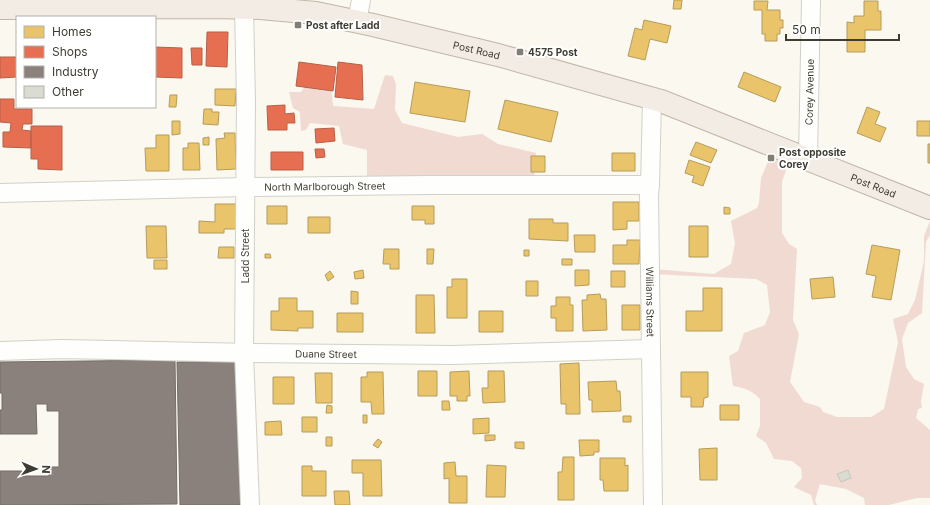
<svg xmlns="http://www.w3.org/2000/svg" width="930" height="505" font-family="Inter,sans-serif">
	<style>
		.green { fill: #f0dad2 }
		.homes { fill: #e9c46a; stroke: #b69c5a }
		.shops { fill: #e76f51; stroke: #b56048 }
		.industry { fill: #8a817c; stroke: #746d66 }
		.building { fill: #dadcd2; stroke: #c5c7bf }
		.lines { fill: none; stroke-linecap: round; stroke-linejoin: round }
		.minor-casing { stroke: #d2d1c8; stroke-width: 20 }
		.major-casing { stroke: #c1b6a7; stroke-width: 24 }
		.minor { stroke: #fefefd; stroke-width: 18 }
		.major { stroke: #f2ece5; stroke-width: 22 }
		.poi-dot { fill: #807e75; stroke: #fff; stroke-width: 1.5 }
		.labels { text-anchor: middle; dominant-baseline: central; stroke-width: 4; stroke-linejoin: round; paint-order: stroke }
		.poi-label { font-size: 10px; font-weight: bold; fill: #3f3d33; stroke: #fff; text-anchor: start }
		.street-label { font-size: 10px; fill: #3f3d33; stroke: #fff }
	</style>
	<rect width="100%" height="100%" fill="#faf8ef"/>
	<!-- green -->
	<path class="green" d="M 385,75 L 393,76 L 396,85 L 395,110 L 402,123 L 458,137 L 482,134 L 498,144 L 536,153 L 534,183 L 367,184 L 367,150 L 343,144 L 339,126 L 310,123 L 306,130 L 301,131 L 300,112 L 293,108 L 289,92 L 301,92 L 307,84 L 331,86 L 333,106 L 374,109 Z
		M 775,145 L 792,152 L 782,182 L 782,233 L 789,244 L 797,249 L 793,320 L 799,334 L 790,382 L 804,402 L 820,407 L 823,412 L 837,417 L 871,417 L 884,409 L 898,342 L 893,319 L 908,314 L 915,300 L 924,261 L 924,236 L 930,221 L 930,235 L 926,242 L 922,313 L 908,323 L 902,339 L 906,367 L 914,379 L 924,384 L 921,401 L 922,408 L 918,409 L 916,418 L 930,430 L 930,498 L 917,498 L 889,505 L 865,505 L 864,498 L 846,489 L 820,484 L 815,500 L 817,505 L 814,505 L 811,495 L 794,487 L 802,478 L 801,468 L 792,461 L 774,459 L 766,443 L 756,436 L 760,426 L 760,399 C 752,390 744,388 733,386 L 729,356 L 738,351 L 744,333 L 765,325 L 770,312 L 767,285 L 756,279 L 652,274 L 653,269 L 714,274 L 731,264 L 735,243 L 731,221 L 757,208 L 759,203 L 761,178 Z"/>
	<!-- homes -->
	<path class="homes" d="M 674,0 L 682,0 L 681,9 L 673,9 Z
		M 754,1 L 768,1 L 767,10 L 780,10 L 780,20 L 783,20 L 783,28 L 780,28 L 780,34 L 777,34 L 777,41 L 765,41 L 765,34 L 762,34 L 762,10 L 754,10 Z
		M 864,1 L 878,1 L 878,11 L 881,11 L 881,30 L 865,30 L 865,52 L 847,52 L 847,22 L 854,23 L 854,16 L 864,16 Z
		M 644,20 L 671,26 L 667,43 L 650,39 L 645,60 L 628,56 L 635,28 L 642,30 Z
		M 744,72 L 781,87 L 775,102 L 738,87 Z
		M 415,82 L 470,91 L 465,122 L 410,113 Z
		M 215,89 L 236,89 L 235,106 L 215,105 Z
		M 170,95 L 177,95 L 176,107 L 169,107 Z
		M 505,100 L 558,112 L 551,142 L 498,129 Z
		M 867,107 L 880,112 L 875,124 L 886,128 L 880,142 L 857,133 Z
		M 204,109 L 212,109 L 212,112 L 219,112 L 218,125 L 203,124 Z
		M 172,121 L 180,121 L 180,134 L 172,135 Z
		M 917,121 L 930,121 L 930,136 L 917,136 Z
		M 224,133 L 235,133 L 236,169 L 217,170 L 216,139 L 225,138 Z
		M 156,135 L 169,135 L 169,171 L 146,171 L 145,148 L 156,148 Z
		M 209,137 L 209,145 L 203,145 L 203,138 Z
		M 696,142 L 717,150 L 711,163 L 690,155 Z
		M 188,143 L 199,143 L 200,170 L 183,170 L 183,148 L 188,148 Z
		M 928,144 L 930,144 L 930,163 L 928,163 Z
		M 612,153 L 635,153 L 635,171 L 612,171 Z
		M 531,156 L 545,156 L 545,172 L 531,172 Z
		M 689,160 L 710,167 L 703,186 L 692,182 L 694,176 L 685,173 Z
		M 613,202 L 639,202 L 639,221 L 627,221 L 627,229 L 613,230 Z
		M 215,204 L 238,204 L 238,229 L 224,229 L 224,233 L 199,233 L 199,221 L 215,222 Z
		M 267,206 L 287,206 L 287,224 L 267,224 Z
		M 412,206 L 434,206 L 434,224 L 425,224 L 425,220 L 412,220 Z
		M 724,207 L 730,208 L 730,214 L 724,214 Z
		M 308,217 L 330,217 L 330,233 L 308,233 Z
		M 529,219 L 553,219 L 553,223 L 568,223 L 568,241 L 529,239 Z
		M 146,226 L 166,226 L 167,258 L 147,258 Z
		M 689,226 L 708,226 L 708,257 L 689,257 Z
		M 574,235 L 595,235 L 595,252 L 575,252 Z
		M 627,240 L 640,240 L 639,264 L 613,264 L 613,245 L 627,245 Z
		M 872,245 L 900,250 L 891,300 L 872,297 L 876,276 L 866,274 Z
		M 219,247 L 234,247 L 234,258 L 218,258 Z
		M 384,249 L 399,249 L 399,269 L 390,269 L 390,264 L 383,264 Z
		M 427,249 L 434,249 L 433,264 L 427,264 Z
		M 524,250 L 529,250 L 529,256 L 524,256 Z
		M 265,254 L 270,254 L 271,258 L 265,258 Z
		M 562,259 L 572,259 L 572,265 L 562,265 Z
		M 154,260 L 167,260 L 167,269 L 154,269 Z
		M 363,270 L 364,278 L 355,279 L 354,272 Z
		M 575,270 L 589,270 L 589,285 L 575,286 Z
		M 330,271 L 334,277 L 328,281 L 325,275 Z
		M 611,271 L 625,271 L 625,287 L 611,287 Z
		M 833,277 L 835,297 L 812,299 L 810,279 Z
		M 452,279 L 467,279 L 467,318 L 447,318 L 447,287 L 452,287 Z
		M 526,281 L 538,281 L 538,296 L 526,296 Z
		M 703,288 L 722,288 L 722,331 L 686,331 L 686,311 L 703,311 Z
		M 351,291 L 358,292 L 358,304 L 351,304 Z
		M 600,294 L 601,299 L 606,299 L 607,330 L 583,331 L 582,300 L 587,300 L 587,295 Z
		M 416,295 L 434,295 L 435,333 L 416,333 Z
		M 556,297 L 570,297 L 570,305 L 573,305 L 573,331 L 556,331 L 556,318 L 551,318 L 551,306 L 556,306 Z
		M 279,298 L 297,298 L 297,311 L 313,311 L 313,328 L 298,328 L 298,331 L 271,330 L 271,311 L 279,311 Z
		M 622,305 L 640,305 L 640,330 L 622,330 Z
		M 479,311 L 503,311 L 503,332 L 479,332 Z
		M 337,313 L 363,313 L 363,332 L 337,332 Z
		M 579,363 L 580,414 L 566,414 L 566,404 L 561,404 L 560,364 Z
		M 418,371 L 437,371 L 437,396 L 418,396 Z
		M 469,371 L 470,396 L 467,396 L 467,401 L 457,401 L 457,396 L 450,396 L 450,372 Z
		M 488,371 L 504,371 L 505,402 L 483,403 L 482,388 L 488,388 Z
		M 367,372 L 383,372 L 384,414 L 372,414 L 371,402 L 361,402 L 361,377 L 367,377 Z
		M 681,372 L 708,372 L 708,397 L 704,398 L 703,407 L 691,407 L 691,397 L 681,397 Z
		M 315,373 L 332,373 L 332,403 L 316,403 Z
		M 273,377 L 294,377 L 294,404 L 273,404 Z
		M 616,381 L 617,391 L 620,391 L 621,411 L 592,412 L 592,400 L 589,400 L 588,382 Z
		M 442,401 L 449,401 L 450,410 L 442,410 Z
		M 327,405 L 332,406 L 332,413 L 326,413 Z
		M 720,405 L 739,405 L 739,420 L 720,420 Z
		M 363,415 L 367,415 L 367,423 L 363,423 Z
		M 623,416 L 631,416 L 631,422 L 623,422 Z
		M 302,417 L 317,417 L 317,432 L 302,432 Z
		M 489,418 L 489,433 L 473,434 L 473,419 Z
		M 281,421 L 282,435 L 265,435 L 265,422 Z
		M 485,435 L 495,435 L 495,440 L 485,441 Z
		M 326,437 L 332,437 L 332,446 L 326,446 Z
		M 378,439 L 382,442 L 378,448 L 373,445 Z
		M 579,440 L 599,440 L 599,452 L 594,452 L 594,455 L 580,456 Z
		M 515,442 L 524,442 L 524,449 L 515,448 Z
		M 717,448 L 717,480 L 700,480 L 699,449 Z
		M 563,457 L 574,457 L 574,500 L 558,500 L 558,472 L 562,472 Z
		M 600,458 L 625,458 L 625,466 L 628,465 L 628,491 L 604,491 L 603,480 L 600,480 Z
		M 352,460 L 381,460 L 382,496 L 363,496 L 363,473 L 352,473 Z
		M 455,462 L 456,476 L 467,476 L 467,503 L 449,503 L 449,478 L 444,479 L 444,463 Z
		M 487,465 L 506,466 L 505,497 L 486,497 Z
		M 302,466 L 312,466 L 312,471 L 326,471 L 326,496 L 302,496 Z
		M 334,491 L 349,491 L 350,505 L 335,505 Z"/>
	<!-- shops -->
	<path class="shops" d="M 207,32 L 228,32 L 227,67 L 206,66 Z
		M 155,47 L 182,48 L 182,78 L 155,77 Z
		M 191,48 L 202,48 L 202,65 L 192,65 Z
		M 0,57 L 17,57 L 17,77 L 0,78 Z
		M 299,62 L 336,67 L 333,91 L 296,86 Z
		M 338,62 L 362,65 L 363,100 L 335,97 Z
		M 0,99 L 14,99 L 14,109 L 32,109 L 32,124 L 23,124 L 22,130 L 31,131 L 31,148 L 3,147 L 3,132 L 10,132 L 11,123 L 0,122 Z
		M 285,105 L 285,114 L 294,113 L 295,123 L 287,123 L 287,130 L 268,130 L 267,106 Z
		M 31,126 L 62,126 L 62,170 L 38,169 L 38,159 L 31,159 Z
		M 334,128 L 335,141 L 316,143 L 315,129 Z
		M 315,149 L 324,149 L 325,157 L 316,158 Z
		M 271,152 L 303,152 L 303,170 L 271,170 Z"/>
	<!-- industry -->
	<path class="industry" d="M 175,360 L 177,504 L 0,505 L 0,471 L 22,471 L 22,476 L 49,476 L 49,467 L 59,467 L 59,411 L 47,411 L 47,404 L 36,404 L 37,434 L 0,434 L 0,410 L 2,410 L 2,393 L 0,393 L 0,362 Z
		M 237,361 L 240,505 L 180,505 L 177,362 Z"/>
	<!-- building -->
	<path class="building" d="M 848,470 L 851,478 L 841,482 L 837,474 Z"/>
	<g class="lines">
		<defs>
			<g id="minor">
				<path d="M 244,8 L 246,101 L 244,353 L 250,505"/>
				<path d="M 357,22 L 361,0"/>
				<path id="s1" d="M 652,99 L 650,185 L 649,195 L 653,505"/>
				<path id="s2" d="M 808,159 L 811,0"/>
				<path id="s3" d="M 0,193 L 245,187 L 428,185 L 650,185"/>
				<path id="s4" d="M 0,351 L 63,349 L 252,353 L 453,355 L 651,349"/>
			</g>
			<g id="major">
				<path id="s5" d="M 0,8 L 214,7 L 260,8 L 316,13 L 373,25 L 498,55 L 661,101 L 930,208"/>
			</g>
		</defs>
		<!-- minor casing -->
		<use href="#minor" class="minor-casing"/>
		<!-- major casing -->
		<use href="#major" class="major-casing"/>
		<!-- minor -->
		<use href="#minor" class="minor"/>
		<!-- major -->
		<use href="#major" class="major"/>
	</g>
	<!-- markers -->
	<g class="poi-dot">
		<rect x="294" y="21" width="8" height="8" rx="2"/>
		<rect x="516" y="48" width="8" height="8" rx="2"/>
		<rect x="767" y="154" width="8" height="8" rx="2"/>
	</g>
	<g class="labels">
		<!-- poi labels -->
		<g class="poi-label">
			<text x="306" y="25">Post after Ladd</text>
			<text x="528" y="52">4575 Post</text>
			<text x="779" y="152">Post opposite<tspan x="779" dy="12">Corey</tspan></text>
		</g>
		<!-- street labels -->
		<g class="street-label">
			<text stroke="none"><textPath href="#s5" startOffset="481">Post Road</textPath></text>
			<text stroke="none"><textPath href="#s2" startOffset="67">Corey Avenue</textPath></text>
			<text stroke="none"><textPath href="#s3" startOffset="325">North Marlborough Street</textPath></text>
			<text stroke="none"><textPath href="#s5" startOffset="901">Post Road</textPath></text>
			<text transform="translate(245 256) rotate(-90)">Ladd Street</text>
			<text stroke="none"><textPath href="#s1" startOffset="203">Williams Street</textPath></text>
			<text stroke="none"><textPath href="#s4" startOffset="326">Duane Street</textPath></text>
		</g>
	</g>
	<!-- legend -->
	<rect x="16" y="16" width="140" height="92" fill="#ffffff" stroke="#b2b1ad"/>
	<rect x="24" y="26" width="20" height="12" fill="#e9c46a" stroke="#b2b1ad"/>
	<text x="52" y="36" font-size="12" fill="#3f3d33">Homes</text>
	<rect x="24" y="46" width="20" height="12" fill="#e76f51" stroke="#b2b1ad"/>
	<text x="52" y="56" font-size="12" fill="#3f3d33">Shops</text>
	<rect x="24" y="66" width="20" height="12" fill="#8a817c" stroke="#b2b1ad"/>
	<text x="52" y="76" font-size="12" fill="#3f3d33">Industry</text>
	<rect x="24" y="86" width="20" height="12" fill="#dadcd2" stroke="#b2b1ad"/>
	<text x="52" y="96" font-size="12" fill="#3f3d33">Other</text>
	<!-- north arrow -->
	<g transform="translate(36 469) rotate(92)" stroke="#ffffff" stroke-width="3" paint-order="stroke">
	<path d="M0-3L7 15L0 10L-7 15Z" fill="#3f3d33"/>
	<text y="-6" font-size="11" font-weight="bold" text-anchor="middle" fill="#3f3d33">N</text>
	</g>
	<!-- scale -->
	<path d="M786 34v6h113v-6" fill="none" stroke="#3f3d33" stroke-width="2"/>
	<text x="792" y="34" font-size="12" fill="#3f3d33" stroke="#ffffff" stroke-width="3" paint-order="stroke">50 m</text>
</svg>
